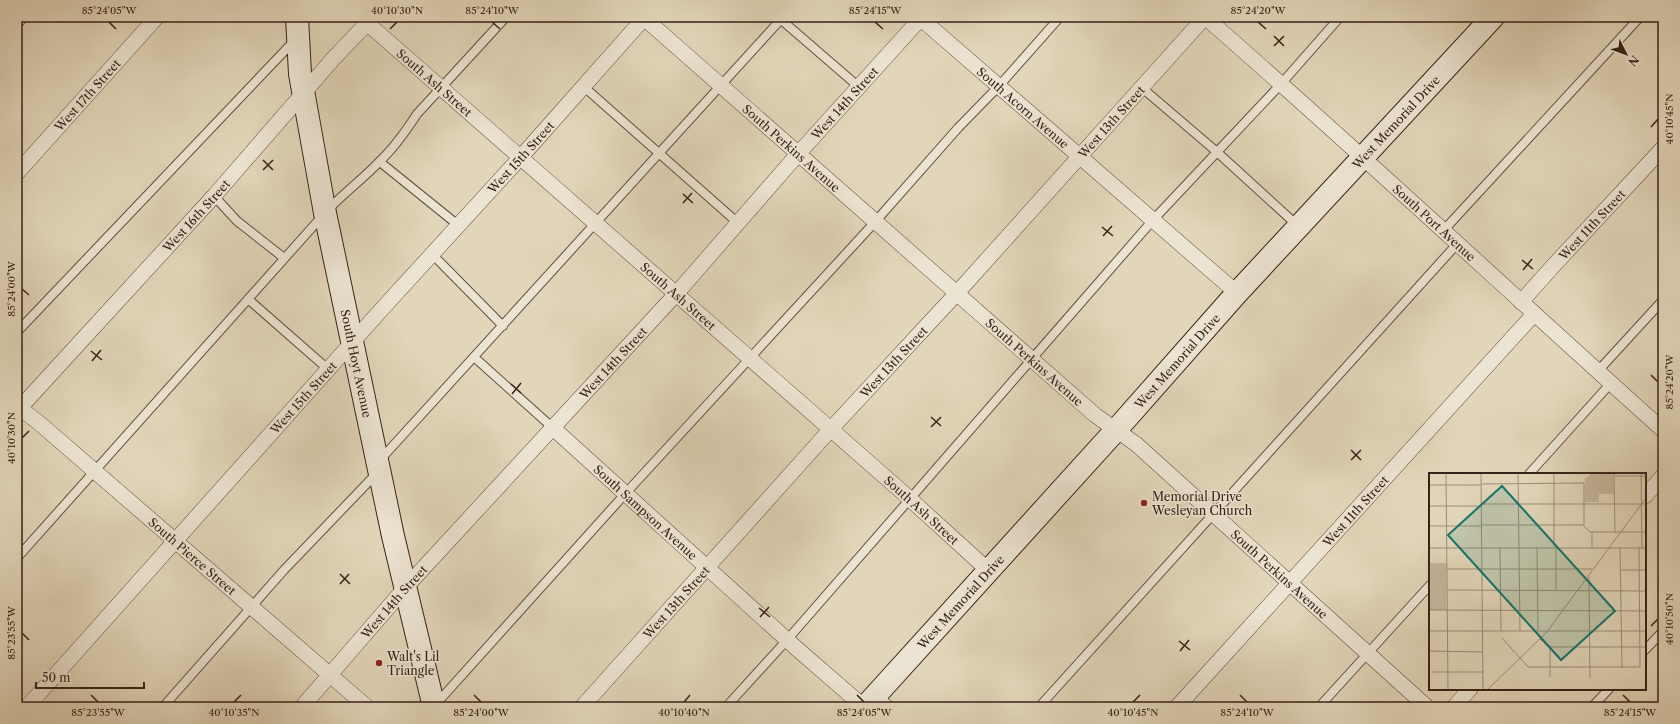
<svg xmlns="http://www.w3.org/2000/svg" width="1680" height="724" font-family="'Libre Caslon Text',serif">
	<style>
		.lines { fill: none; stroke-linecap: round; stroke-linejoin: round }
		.service-casing { stroke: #624e40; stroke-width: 10 }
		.minor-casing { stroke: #624e40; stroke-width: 16 }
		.secondary-casing { stroke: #372117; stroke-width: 24 }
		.service { stroke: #ece4d2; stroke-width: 8 }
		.minor { stroke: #ece4d2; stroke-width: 15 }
		.secondary { stroke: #ece4d2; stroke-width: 22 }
		.ticks { fill: none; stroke: #372117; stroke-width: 1.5 }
		.poi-dot { fill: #8f2418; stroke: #ece4d2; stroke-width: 1.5 }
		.labels { text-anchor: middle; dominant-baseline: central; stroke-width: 3; stroke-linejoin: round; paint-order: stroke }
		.street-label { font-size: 12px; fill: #372117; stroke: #ece4d2 }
		.poi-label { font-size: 12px; fill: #372117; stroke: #ece4d2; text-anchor: start }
		.inset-road { fill: none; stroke: #9e8e79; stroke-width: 1 }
		.view { fill: #0f766e; fill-opacity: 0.15; stroke: #0f766e; stroke-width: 2 }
		.inset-edge { fill: none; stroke: #372117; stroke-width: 2 }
		.neatline { fill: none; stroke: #372117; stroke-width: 1.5 }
		.ticks-label { font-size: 10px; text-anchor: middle; fill: #372117 }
	</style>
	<rect width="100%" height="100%" fill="#e2d6ba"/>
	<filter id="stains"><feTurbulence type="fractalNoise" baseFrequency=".005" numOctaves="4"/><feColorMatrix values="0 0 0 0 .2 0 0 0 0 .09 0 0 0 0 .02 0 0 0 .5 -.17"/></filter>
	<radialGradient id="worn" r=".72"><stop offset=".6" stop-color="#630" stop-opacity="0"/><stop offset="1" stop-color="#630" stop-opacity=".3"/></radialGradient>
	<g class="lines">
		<defs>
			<path id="service" d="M 778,17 L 859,87
				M 17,25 L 24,17
				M 583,86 L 738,223
				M 1141,87 L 1217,152 L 1298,226
				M 380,162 L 458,225
				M 214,196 L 237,221 L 284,258
				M 1443,231 L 1640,17
				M 432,254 L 503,326
				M 248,299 L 329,370
				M 17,332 L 295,40
				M 474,357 L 553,428
				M 1598,371 L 1663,300
				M 380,460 L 783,17
				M 1529,474 L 1611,383
				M 17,558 L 325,213 C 342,194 362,180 379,162 C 394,148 406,131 417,114 L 506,17
				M 1645,650 L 1663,631
				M 437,703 L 625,494 L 875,222 L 958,128 L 999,86 L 1060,17
				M 163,707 L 284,570 L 377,473
				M 726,707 L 787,640 L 1153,220 L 1281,84 L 1340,17
				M 1039,707 L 1457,244
				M 1319,707 L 1430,585
				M 1592,707 L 1609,689"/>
			<g id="minor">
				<path id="s1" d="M 643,17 L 1095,415 L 1136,444 L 1427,707"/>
				<path id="s2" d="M 919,17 L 1237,293"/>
				<path id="s3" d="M 1205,17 C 1360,152 1510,293 1663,430"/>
				<path id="s4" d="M 367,23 L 900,490 L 988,570"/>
				<path id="s5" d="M 17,173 L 157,17"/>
				<path id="s6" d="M 1521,302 L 1554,265 L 1663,148"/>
				<path id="s7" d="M 17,406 L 38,422 L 367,707"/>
				<path id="s8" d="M 17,411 L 214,196 L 333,59 L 373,17"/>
				<path id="s9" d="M 553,428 L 796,648 L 864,707"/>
				<path d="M 1645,496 L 1663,476"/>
				<path d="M 874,697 L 886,707"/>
				<path id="s10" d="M 27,707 L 381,310 L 520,158 L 645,17"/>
				<path id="s11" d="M 302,707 L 405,588 L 676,294 L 798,154 L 922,17"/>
				<path id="s12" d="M 582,707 L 830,430 L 957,293 L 1205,17"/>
				<path id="s13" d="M 1177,707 L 1534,314"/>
				<path d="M 1454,707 L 1470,689"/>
			</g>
			<g id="secondary">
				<path id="s14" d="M 297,17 L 300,74 L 325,213 L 393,536 L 434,707"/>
				<path id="s15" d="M 865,707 L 1116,430 L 1237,293 L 1493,17"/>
			</g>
		</defs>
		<!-- service casing -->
		<use href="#service" class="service-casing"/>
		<!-- minor casing -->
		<use href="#minor" class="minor-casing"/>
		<!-- secondary casing -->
		<use href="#secondary" class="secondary-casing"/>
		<!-- service -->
		<use href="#service" class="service"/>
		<!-- minor -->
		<use href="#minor" class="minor"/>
		<!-- secondary -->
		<use href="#secondary" class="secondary"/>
	</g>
	<!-- ticks -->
	<path class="ticks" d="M 109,22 L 116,29M 492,22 L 500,29M 875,22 L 883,29M 1258,22 L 1266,29M 390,29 L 397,22M 1274,36 L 1284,46M 1274,46 L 1284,36M 1651,127 L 1658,119M 263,160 L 273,170M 263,170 L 273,160M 683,194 L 693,203M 683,203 L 692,193M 1102,227 L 1113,236M 1103,236 L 1112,226M 1522,260 L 1533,269M 1523,270 L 1532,259M 22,289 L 29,295M 91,351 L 102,360M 92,361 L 101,350M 1651,375 L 1658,382M 511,384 L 521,393M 512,394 L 521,383M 931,417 L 941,426M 931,427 L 941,417M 22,438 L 29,431M 1351,450 L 1361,460M 1351,460 L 1361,450M 340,574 L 350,584M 340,584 L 349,574M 759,608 L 770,617M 760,617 L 769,607M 1651,626 L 1658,619M 22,633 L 29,640M 1179,641 L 1190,650M 1180,651 L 1189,640M 91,695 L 98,702M 474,695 L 481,702M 857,695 L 864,702M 1240,695 L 1247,702M 1623,695 L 1630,702M 234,702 L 241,695M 684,702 L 690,695M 1133,702 L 1140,695"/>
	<!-- markers -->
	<g class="poi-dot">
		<circle cx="1144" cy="503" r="4"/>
		<circle cx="379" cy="663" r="4"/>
	</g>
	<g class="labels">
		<!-- street labels -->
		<g class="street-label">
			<text stroke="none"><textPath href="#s4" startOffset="90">South Ash Street</textPath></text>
			<text stroke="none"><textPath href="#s5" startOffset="105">West 17th Street</textPath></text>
			<text stroke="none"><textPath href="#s11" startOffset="812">West 14th Street</textPath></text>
			<text stroke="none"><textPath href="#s2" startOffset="138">South Acorn Avenue</textPath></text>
			<text stroke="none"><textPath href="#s12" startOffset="789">West 13th Street</textPath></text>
			<text stroke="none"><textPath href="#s15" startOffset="790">West Memorial Drive</textPath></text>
			<text stroke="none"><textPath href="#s1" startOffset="198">South Perkins Avenue</textPath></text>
			<text stroke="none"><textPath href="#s10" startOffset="739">West 15th Street</textPath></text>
			<text stroke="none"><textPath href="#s8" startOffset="265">West 16th Street</textPath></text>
			<text stroke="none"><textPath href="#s3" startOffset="308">South Port Avenue</textPath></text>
			<text stroke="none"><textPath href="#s6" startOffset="105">West 11th Street</textPath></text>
			<text stroke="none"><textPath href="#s4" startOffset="414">South Ash Street</textPath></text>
			<text stroke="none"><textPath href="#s15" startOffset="466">West Memorial Drive</textPath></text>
			<text stroke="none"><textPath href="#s12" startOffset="465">West 13th Street</textPath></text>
			<text stroke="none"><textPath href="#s1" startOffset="522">South Perkins Avenue</textPath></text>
			<text stroke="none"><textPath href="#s14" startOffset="352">South Hoyt Avenue</textPath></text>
			<text stroke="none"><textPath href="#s11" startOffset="464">West 14th Street</textPath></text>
			<text stroke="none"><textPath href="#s10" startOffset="415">West 15th Street</textPath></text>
			<text stroke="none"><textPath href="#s4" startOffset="738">South Ash Street</textPath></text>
			<text stroke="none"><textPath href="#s13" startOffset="265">West 11th Street</textPath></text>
			<text stroke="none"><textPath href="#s9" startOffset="125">South Sampson Avenue</textPath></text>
			<text stroke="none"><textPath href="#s7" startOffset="231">South Pierce Street</textPath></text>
			<text stroke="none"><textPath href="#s1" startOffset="846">South Perkins Avenue</textPath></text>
			<text stroke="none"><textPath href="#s15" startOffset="142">West Memorial Drive</textPath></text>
			<text stroke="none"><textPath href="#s11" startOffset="140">West 14th Street</textPath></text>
			<text stroke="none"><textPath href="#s12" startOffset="141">West 13th Street</textPath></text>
		</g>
		<!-- poi labels -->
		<g class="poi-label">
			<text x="1152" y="496">Memorial Drive<tspan x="1152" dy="14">Wesleyan Church</tspan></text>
			<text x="387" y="656">Walt's Lil<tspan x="387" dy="14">Triangle</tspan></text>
		</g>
	</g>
	<!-- overview -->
	<g transform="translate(1429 473)">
		<rect width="217" height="217" fill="#e2d6ba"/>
		<path d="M 163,0 L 184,0 L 185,21 L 170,21 L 170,29 L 156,29 L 156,6 ZM 0,90 L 17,90 L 17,137 L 0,137 Z" fill="#c5b79e"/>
		<path d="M 167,4 L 182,4 L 181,18 L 174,16 L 171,20 L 167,16 L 170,14 ZM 7,103 L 9,125 L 0,126 L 0,104 Z" fill="#c5b79e"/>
		<path class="inset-road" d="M 17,0 L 19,217M 52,0 L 54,217M 89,0 L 91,158M 185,0 L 186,59M 212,0 L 213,75M 186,3 L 217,3M 53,11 L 155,10 L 155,52M 0,12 L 52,12M 52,31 L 217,31M 0,33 L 52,33M 52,52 L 154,52 L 161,59 L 217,59M 0,53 L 52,53M 0,75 L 217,75M 71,75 L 72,158M 108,75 L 109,158M 125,75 L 125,0M 127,75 L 127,117M 163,75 L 163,59M 191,75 L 193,195M 18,96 L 163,96M 192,97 L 217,97M 160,104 L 161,205M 18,117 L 217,118M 0,137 L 217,138M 0,158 L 217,158M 73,165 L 99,194 L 211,194 L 210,75M 111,166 L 120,174 L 217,174M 121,174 L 121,204M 0,178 L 54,179M 3,199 L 54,199M 58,217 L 117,160 L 217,25"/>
		<path class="view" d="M 73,13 L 186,138 L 132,187 L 19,62 Z"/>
		<rect width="217" height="217" class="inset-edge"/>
	</g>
	<!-- margin -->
	<rect width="1680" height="724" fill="none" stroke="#e2d6ba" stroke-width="44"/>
	<!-- north arrow -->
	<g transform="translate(1626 54) rotate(132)" stroke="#ece4d2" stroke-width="3" paint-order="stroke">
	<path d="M0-3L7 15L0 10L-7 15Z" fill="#372117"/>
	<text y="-6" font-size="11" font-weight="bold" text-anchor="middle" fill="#372117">N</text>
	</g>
	<!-- scale -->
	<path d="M36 682v6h108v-6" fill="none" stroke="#372117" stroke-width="2"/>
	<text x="42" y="682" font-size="12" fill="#372117" stroke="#ece4d2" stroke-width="3" paint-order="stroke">50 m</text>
	<rect x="22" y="22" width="1636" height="680" class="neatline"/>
	<g class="ticks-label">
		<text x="109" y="14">85°24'05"W</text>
		<text x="397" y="14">40°10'30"N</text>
		<text x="492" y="14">85°24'10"W</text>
		<text x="875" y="14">85°24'15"W</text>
		<text x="1258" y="14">85°24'20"W</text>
		<text transform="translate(1669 119) rotate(-90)" y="4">40°10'45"N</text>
		<text transform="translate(11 289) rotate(-90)" y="4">85°24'00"W</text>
		<text transform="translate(1669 382) rotate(-90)" y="4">85°24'20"W</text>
		<text transform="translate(11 438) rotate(-90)" y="4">40°10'30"N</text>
		<text transform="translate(1669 619) rotate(-90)" y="4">40°10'50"N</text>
		<text transform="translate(11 633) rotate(-90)" y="4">85°23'55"W</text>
		<text x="98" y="716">85°23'55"W</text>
		<text x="234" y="716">40°10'35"N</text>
		<text x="481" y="716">85°24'00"W</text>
		<text x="684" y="716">40°10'40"N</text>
		<text x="864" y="716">85°24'05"W</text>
		<text x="1133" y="716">40°10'45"N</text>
		<text x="1247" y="716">85°24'10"W</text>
		<text x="1630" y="716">85°24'15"W</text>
	</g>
	<rect width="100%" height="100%" filter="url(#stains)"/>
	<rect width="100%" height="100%" fill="url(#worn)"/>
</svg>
